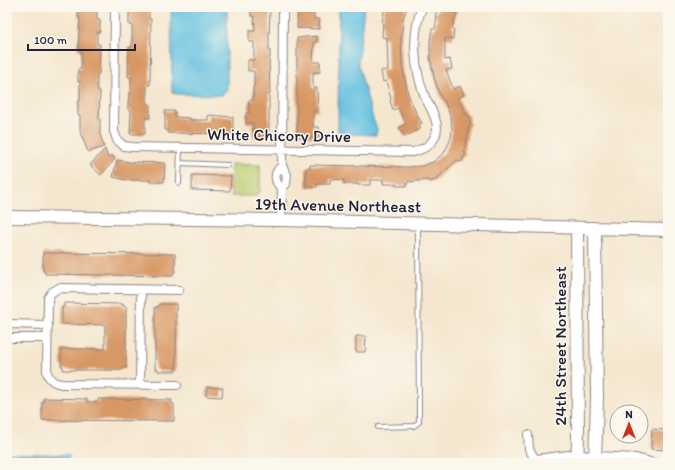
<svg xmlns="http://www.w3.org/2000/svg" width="675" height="470" font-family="Itim,sans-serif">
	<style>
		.green { fill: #bbcd71; stroke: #6e7856 }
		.water { fill: #62c0e0; stroke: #42718e }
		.building { fill: #d89865 }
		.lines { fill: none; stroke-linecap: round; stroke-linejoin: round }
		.lane-casing { stroke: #8c8485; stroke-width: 6 }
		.street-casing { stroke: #8c8485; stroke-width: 10 }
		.secondary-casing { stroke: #8c8485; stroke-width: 14 }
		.lane { stroke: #fff; stroke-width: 4 }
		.street { stroke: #fff; stroke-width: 8 }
		.secondary { stroke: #fff; stroke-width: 12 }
		.labels { text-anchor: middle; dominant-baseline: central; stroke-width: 3; stroke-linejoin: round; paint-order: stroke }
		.street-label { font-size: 17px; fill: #22223b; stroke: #fbf7ec }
	</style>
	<rect width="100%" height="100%" fill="#fbf7ec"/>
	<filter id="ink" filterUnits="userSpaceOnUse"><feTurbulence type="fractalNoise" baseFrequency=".025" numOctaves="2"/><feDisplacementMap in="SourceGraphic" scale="8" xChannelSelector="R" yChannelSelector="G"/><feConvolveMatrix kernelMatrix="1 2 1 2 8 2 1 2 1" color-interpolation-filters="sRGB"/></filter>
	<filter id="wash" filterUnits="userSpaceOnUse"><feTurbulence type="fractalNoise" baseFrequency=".012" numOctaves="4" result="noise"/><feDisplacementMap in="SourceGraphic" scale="16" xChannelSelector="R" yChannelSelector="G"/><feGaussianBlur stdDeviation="0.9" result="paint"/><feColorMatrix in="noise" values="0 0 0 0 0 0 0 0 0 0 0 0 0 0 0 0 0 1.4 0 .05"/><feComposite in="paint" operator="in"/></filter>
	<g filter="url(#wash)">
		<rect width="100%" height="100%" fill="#f5e7cf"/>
		<!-- green -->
		<path class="green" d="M 231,164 L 260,165 L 260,191 L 256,196 L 231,196 Z"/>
		<!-- water -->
		<path class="water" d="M 171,7 L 227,7 L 227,89 L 222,95 L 176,94 L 172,92 Z
			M 339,7 L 364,7 L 358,64 L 373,119 L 377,129 L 376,135 L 347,134 L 338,131 Z
			M 7,453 L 69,455 L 69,463 L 7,463 Z"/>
		<g id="blocks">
			<!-- building -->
			<path class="building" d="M 78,7 L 97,7 L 97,20 L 100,20 L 100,32 L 97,32 L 97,44 L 100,44 L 99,74 L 97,74 L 97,91 L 100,91 L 99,119 L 100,119 L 100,134 L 104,147 L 88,152 L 80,131 L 80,115 L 78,115 L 78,101 L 80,101 L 80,82 L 78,82 L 78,69 L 81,69 L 81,50 L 78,50 L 80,17 L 78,17 Z
				M 129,7 L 149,7 L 149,19 L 151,19 L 150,85 L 147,85 L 147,104 L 150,104 L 150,118 L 145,118 L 145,134 L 130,134 L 131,110 L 128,110 L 128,104 L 129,94 L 131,94 L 131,77 L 128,77 L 129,47 L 132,47 L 132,25 L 129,25 Z
				M 251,7 L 269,7 L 269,9 L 270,9 L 269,38 L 269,50 L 270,50 L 270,58 L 269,58 L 270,94 L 269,94 L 269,126 L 268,137 L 253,137 L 253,123 L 246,123 L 246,113 L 249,113 L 249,100 L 253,100 L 253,87 L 254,87 L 254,71 L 248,71 L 248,60 L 254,60 L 254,42 L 249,42 L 249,31 L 255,31 L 254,16 L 251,16 Z
				M 298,7 L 314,7 L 314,19 L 319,19 L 319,29 L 297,28 Z
				M 385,7 L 407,7 L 403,19 L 401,40 L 402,66 L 408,94 L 418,117 L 422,123 L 419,125 L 421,128 L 405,137 L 399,128 L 406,124 L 398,108 L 393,110 L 390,100 L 391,99 L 386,81 L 383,82 L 381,71 L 388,70 L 387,38 L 382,37 L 383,22 L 382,22 Z
				M 438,7 L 459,7 L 452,28 L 454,29 L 453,39 L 445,38 L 445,60 L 450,59 L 452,69 L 446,70 L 453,89 L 460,86 L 464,95 L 458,98 L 466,115 L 469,115 L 470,125 L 469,126 L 464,152 L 466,153 L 461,162 L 457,160 L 438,177 L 439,179 L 429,182 L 428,180 L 407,182 L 407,186 L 396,186 L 396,184 L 383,184 L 383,180 L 370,180 L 370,185 L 358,185 L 358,184 L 344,184 L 344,180 L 330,179 L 330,184 L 317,184 L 317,187 L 306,187 L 306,168 L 310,168 L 310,165 L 407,167 L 422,166 L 433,162 L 444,153 L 449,143 L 451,138 L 452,129 L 451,118 L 444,100 L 442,100 L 438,90 L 434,77 L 430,58 L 430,41 L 432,29 L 435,29 L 437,17 L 435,16 Z
				M 317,36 L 317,42 L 314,42 L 313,62 L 320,62 L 320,72 L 313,72 L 313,88 L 317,88 L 318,111 L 313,111 L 313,127 L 319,127 L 319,137 L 304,137 L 304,134 L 297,134 L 297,38 Z
				M 165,111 L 175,111 L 175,117 L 190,118 L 190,120 L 208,120 L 208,115 L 233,117 L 233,133 L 232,134 L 168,133 L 168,130 L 165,130 Z
				M 105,149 L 108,158 L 111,155 L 115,159 L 101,175 L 90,165 Z
				M 117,160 L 136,163 L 136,162 L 165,163 L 164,182 L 150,182 L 150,180 L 126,180 L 113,177 Z
				M 192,175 L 231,176 L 230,191 L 192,190 Z
				M 43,253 L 175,254 L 175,272 L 173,272 L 173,276 L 45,274 L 45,271 L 43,271 Z
				M 64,303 L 123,304 L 123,306 L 126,306 L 126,368 L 122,368 L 122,370 L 63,370 L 63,366 L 61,366 L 61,349 L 105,349 L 105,325 L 62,324 L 62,307 L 64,307 Z
				M 159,304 L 176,304 L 176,371 L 158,371 L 158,369 L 155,369 L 155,307 L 159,307 Z
				M 356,336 L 366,336 L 365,352 L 356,352 Z
				M 207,387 L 223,388 L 222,397 L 206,396 Z
				M 44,398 L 87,399 L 87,402 L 98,402 L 98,399 L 172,400 L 171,403 L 174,404 L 174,421 L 42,420 L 42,402 L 44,402 Z
				M 652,429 L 665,430 L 665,436 L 668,436 L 668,450 L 651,449 Z"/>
		</g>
	</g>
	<g filter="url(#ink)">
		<use href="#blocks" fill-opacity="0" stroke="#8c8485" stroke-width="1"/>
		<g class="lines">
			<defs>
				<path id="lane" d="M 180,163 L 228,165
					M 179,183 L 180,148
					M 378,427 L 414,426 L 419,422 L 418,226"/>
				<path id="street" d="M 115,7 L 114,131 L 117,140 L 124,146 L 133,147 L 413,152 C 426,149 436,142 437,128 C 437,117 429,106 425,97 C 414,69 411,36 422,7
					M 282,166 C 273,173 274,182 282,188
					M 281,220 L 282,188 L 286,184 L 287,175 L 282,166 L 283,7
					M 7,324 L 48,325
					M 7,338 L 47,338
					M 140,385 L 141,290
					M 177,385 L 62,384 C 54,383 49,380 47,372 L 48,298 L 52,292 L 59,288 L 179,290
					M 528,435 L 529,449 L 535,459
					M 577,455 L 636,458 L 654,463
					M 529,463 L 536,459 L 577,454
					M 546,463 L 551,463"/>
				<path id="secondary" d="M 7,217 L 281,220 L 668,230
					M 595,229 L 597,398 L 595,463
					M 577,463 L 578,439 L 577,228"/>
			</defs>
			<!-- lane casing -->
			<use href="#lane" class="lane-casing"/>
			<!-- street casing -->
			<use href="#street" class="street-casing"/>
			<!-- secondary casing -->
			<use href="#secondary" class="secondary-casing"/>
			<!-- lane -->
			<use href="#lane" class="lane"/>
			<!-- street -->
			<use href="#street" class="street"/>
			<!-- secondary -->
			<use href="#secondary" class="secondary"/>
		</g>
	</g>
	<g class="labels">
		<!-- street labels -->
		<g class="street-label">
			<text transform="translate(279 135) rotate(1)">White Chicory Drive</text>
			<text transform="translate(338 205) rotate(1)">19th Avenue Northeast</text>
			<text transform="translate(560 346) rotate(-90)">24th Street Northeast</text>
		</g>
	</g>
	<!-- margin -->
	<rect width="675" height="470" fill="none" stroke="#fbf7ec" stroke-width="24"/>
	<!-- north arrow -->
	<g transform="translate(629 424)"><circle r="19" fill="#fbf7ec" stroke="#a4a2a5"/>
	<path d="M0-3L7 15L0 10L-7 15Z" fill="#c8321e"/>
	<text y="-6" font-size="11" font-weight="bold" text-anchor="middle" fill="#22223b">N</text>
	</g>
	<!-- scale -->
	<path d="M28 44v6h107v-6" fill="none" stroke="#22223b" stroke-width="2"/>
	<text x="34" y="44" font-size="12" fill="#22223b" stroke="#fbf7ec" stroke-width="3" paint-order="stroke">100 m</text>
</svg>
